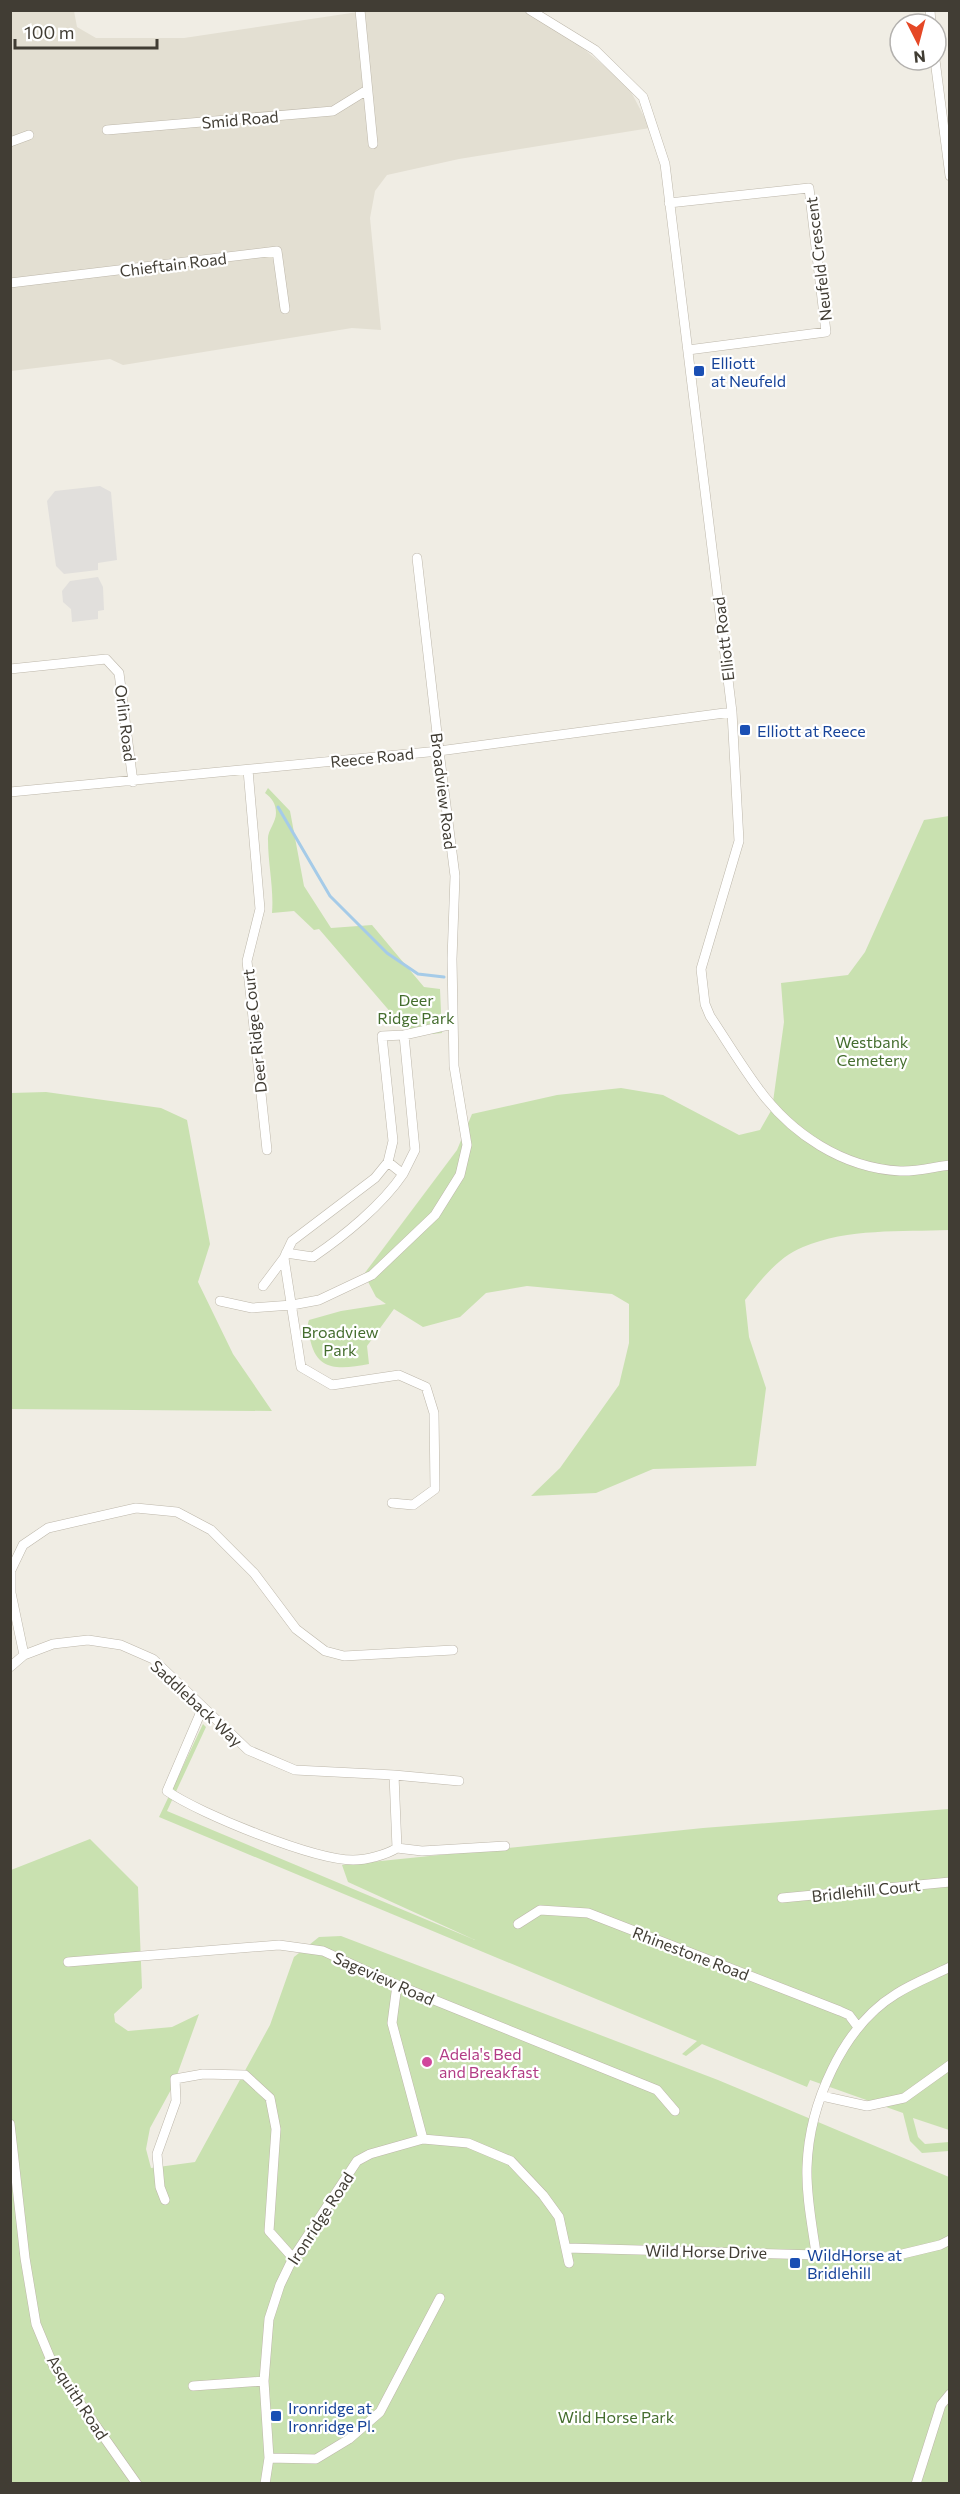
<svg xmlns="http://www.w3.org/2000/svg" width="960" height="2494" font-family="Commissioner,sans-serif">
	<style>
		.residential { fill: #e3dfd2 }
		.green { fill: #c9e1b0 }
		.parking { fill: #e1dfdc }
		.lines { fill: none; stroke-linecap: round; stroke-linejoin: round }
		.stream { stroke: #a5cbe8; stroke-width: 3 }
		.minor-casing { stroke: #bdb7aa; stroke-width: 10 }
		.minor { stroke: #fff; stroke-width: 9 }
		.transit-dot { fill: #1a4fb4; stroke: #fff; stroke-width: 2 }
		.hotel-dot { fill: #d1479c; stroke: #fff; stroke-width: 2 }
		.labels { text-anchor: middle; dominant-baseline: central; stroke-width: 4.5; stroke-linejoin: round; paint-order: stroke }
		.street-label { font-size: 16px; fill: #413d34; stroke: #fff }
		.transit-label { font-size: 16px; fill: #164399; stroke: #fff; text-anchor: start }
		.park-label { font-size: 16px; fill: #446d2e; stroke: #fff }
		.hotel-label { font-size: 16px; fill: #b23c85; stroke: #fff; text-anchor: start }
	</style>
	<rect width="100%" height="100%" fill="#f0ede4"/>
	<!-- residential -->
	<path class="residential" d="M 10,11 L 74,11 L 77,27 L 96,38 L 184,38 L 358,12 L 358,11 L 525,11 L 554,24 L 628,86 L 650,128 L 459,159 L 387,175 L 375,191 L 370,218 L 381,330 L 352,328 L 123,365 L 110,359 L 11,371 Z"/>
	<!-- green -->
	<path class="green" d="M 268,788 L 290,811 L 304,886 L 331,928 L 372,925 L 424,987 L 440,989 L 442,1033 L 432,1034 L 405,1029 L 319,929 L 314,930 L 294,911 L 272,913 C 274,888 268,865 268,840 C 267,831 276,823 276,813 C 276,804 272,798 265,793 Z
		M 949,816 L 949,1230 C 901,1232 848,1228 803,1247 C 778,1257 761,1280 745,1300 L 749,1337 L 766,1388 L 756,1466 L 653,1469 L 596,1493 L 531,1496 L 560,1468 L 619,1385 L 629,1343 L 629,1304 L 612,1294 L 527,1286 L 486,1293 L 460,1317 L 423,1327 L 394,1309 L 367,1346 L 369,1364 C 345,1368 319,1374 311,1343 C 309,1335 306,1328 309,1320 L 341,1311 L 386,1304 L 376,1297 L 364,1274 L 457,1150 L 472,1114 L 557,1095 L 621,1088 L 663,1095 L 739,1135 L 760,1130 L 772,1109 L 784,1022 L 781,983 L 848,975 L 865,952 L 924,820 Z
		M 46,1092 L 161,1108 L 187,1120 L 210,1244 L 198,1282 L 233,1354 L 272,1411 L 11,1409 L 11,1093 Z
		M 203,1724 L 206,1727 L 167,1811 L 475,1940 L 348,1882 L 342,1865 L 703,1828 L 949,1809 L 949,2130 L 913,2118 L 918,2137 L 925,2144 L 949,2142 L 949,2151 L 922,2153 L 910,2141 L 903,2113 L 810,2080 L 807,2087 L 702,2044 L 686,2056 L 682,2054 L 697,2041 L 159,1817 Z
		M 90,1839 L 138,1887 L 142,1988 L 114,2014 L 115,2022 L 128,2031 L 172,2027 L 199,2014 L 173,2086 L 150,2128 L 146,2149 L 151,2168 L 195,2162 L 270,2025 L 294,1957 L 319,1937 L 341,1936 L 718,2080 L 949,2177 L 949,2483 L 11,2484 L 11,1870 Z"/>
	<!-- parking -->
	<path class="parking" d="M 100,486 L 111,492 L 117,560 L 98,563 L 98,570 L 64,574 L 56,566 L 47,501 L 55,491 Z
		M 98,577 L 103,587 L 104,610 L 98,611 L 98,619 L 72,622 L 71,609 L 63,602 L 62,591 L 70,581 Z"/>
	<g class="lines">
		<!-- stream -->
		<path class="stream" d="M 278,807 L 330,896 L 387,953 L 418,974 L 444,977"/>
		<defs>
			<path id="minor" d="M 360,10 L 373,144
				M 530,10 L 595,50 L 643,97 L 665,164 L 732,712 L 739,841 L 701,969 L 705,1004 L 710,1016 C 726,1040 741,1065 758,1088 C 791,1134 843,1168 900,1171 C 916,1172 933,1167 950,1165
				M 930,10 L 931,24
				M 935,60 L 950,176
				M 107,130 L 333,111 L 367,90
				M 10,142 L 29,135
				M 669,203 L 809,188 L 826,332 L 688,350
				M 10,283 L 277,251 L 285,309
				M 10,669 L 106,659 L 119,673 L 133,782
				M 248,770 L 260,909 L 247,961 L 267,1150
				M 10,792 L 439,751 L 732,712
				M 388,1162 L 375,1178 L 292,1241 L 284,1258 L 301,1367 L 332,1385 L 399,1375 L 426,1387 L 434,1413 L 435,1489 L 413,1505 L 392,1503
				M 403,1174 L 415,1150 L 404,1035
				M 286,1253 L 313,1257 C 344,1236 382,1205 403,1174 L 388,1162 L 393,1141 L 382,1036 L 404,1035 L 453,1024
				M 263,1286 L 284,1258
				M 220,1301 L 252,1308 L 292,1305 L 319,1300 L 372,1275 L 435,1215 L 460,1175 L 467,1145 L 454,1066 L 452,959 L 455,876 L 439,751 L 417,558
				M 24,1655 L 11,1593 L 11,1570 L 23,1545 L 48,1528 L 136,1508 L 177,1512 L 211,1530 L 254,1573 L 296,1629 L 325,1651 L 344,1656 L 453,1650
				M 10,1667 L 24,1655 L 53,1644 L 88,1640 L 121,1645 L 153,1659 L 248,1750 L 295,1770 L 394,1775 L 459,1781
				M 203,1707 L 167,1791 C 200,1814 314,1860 353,1860 C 366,1860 386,1855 397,1848 L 394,1775
				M 397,1848 L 422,1851 L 505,1846
				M 782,1898 L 950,1882
				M 518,1924 L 540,1910 L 588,1913 L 840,2011 L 849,2015 L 858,2027
				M 68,1962 L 279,1945 L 323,1951 L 397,1985 L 657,2090 L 675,2111
				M 397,1985 L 392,2023 L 423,2139
				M 822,2096 L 867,2106 L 904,2098 L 950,2065
				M 10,2124 L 25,2258 L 36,2324 L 53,2365 L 137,2484
				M 165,2200 L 160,2187 L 157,2154 L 176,2101 L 175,2079 L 203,2074 L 245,2075 L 270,2098 L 276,2129 L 269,2231 L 293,2258
				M 567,2248 L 890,2257 L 940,2245 L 950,2240
				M 816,2253 C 812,2225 806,2195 807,2167 C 809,2105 842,2027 896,1994 C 913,1983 932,1976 950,1967
				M 193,2386 L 264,2381
				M 269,2458 L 316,2459 L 349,2439 L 380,2412 L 440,2298
				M 265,2484 L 269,2458 L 264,2381 L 269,2319 L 280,2285 L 293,2258 L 357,2161 L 370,2154 L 423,2139 L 468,2143 L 511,2161 L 543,2195 L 559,2217 L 569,2263
				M 916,2484 L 941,2405 L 950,2394"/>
		</defs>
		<!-- minor casing -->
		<use href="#minor" class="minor-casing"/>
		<!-- minor -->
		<use href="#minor" class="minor"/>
	</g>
	<!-- markers -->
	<g class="transit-dot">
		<rect x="693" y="365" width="12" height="12" rx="3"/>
		<rect x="739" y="724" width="12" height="12" rx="3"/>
		<rect x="789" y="2257" width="12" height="12" rx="3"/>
		<rect x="270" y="2410" width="12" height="12" rx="3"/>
	</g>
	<circle class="hotel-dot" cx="427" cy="2062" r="6"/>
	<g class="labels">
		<!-- street labels -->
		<g class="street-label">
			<text transform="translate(240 119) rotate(-5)">Smid Road</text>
			<text transform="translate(818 259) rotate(-97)">Neufeld Crescent</text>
			<text transform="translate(173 264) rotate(-7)">Chieftain Road</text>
			<text transform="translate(723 639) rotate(-97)">Elliott Road</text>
			<text transform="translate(126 723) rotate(83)">Orlin Road</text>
			<text transform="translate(372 757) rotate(-6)">Reece Road</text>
			<text transform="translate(444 791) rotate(83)">Broadview Road</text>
			<text transform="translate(254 1031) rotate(-96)">Deer Ridge Court</text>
			<text transform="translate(197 1703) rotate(43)">Saddleback Way</text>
			<text transform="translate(866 1890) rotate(-6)">Bridlehill Court</text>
			<text transform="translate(691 1953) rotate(21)">Rhinestone Road</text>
			<text transform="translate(384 1978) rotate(24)">Sageview Road</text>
			<text transform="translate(320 2218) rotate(-57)">Ironridge Road</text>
			<text transform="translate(706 2251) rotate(1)">Wild Horse Drive</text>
			<text transform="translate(78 2397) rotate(57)">Asquith Road</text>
		</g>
		<!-- transit labels -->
		<g class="transit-label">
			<text x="711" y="362">Elliott<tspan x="711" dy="18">at Neufeld</tspan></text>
			<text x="757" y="730">Elliott at Reece</text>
			<text x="807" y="2254">WildHorse at<tspan x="807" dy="18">Bridlehill</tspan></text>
			<text x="288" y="2407">Ironridge at<tspan x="288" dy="18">Ironridge Pl.</tspan></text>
		</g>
		<!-- park labels -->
		<g class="park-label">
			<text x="416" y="999">Deer<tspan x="416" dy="18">Ridge Park</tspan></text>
			<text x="872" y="1041">Westbank<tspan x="872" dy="18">Cemetery</tspan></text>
			<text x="340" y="1331">Broadview<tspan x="340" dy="18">Park</tspan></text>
			<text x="616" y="2416">Wild Horse Park</text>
		</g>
		<!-- hotel labels -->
		<g class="hotel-label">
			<text x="439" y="2053">Adela's Bed<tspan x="439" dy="18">and Breakfast</tspan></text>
		</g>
	</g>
	<!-- border -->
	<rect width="960" height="2494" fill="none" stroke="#413d34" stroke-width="24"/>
	<!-- north arrow -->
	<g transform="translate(918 42) rotate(174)"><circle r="28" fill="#ffffff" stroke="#b3b1ae" stroke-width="1.5"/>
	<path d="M0-4.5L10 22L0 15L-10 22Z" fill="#e54826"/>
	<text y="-9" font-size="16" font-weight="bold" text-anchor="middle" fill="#413d34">N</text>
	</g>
	<!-- scale -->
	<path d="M15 39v9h142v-9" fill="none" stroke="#413d34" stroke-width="3"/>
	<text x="24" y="39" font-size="18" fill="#413d34" stroke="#ffffff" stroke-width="4.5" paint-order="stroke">100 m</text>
</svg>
